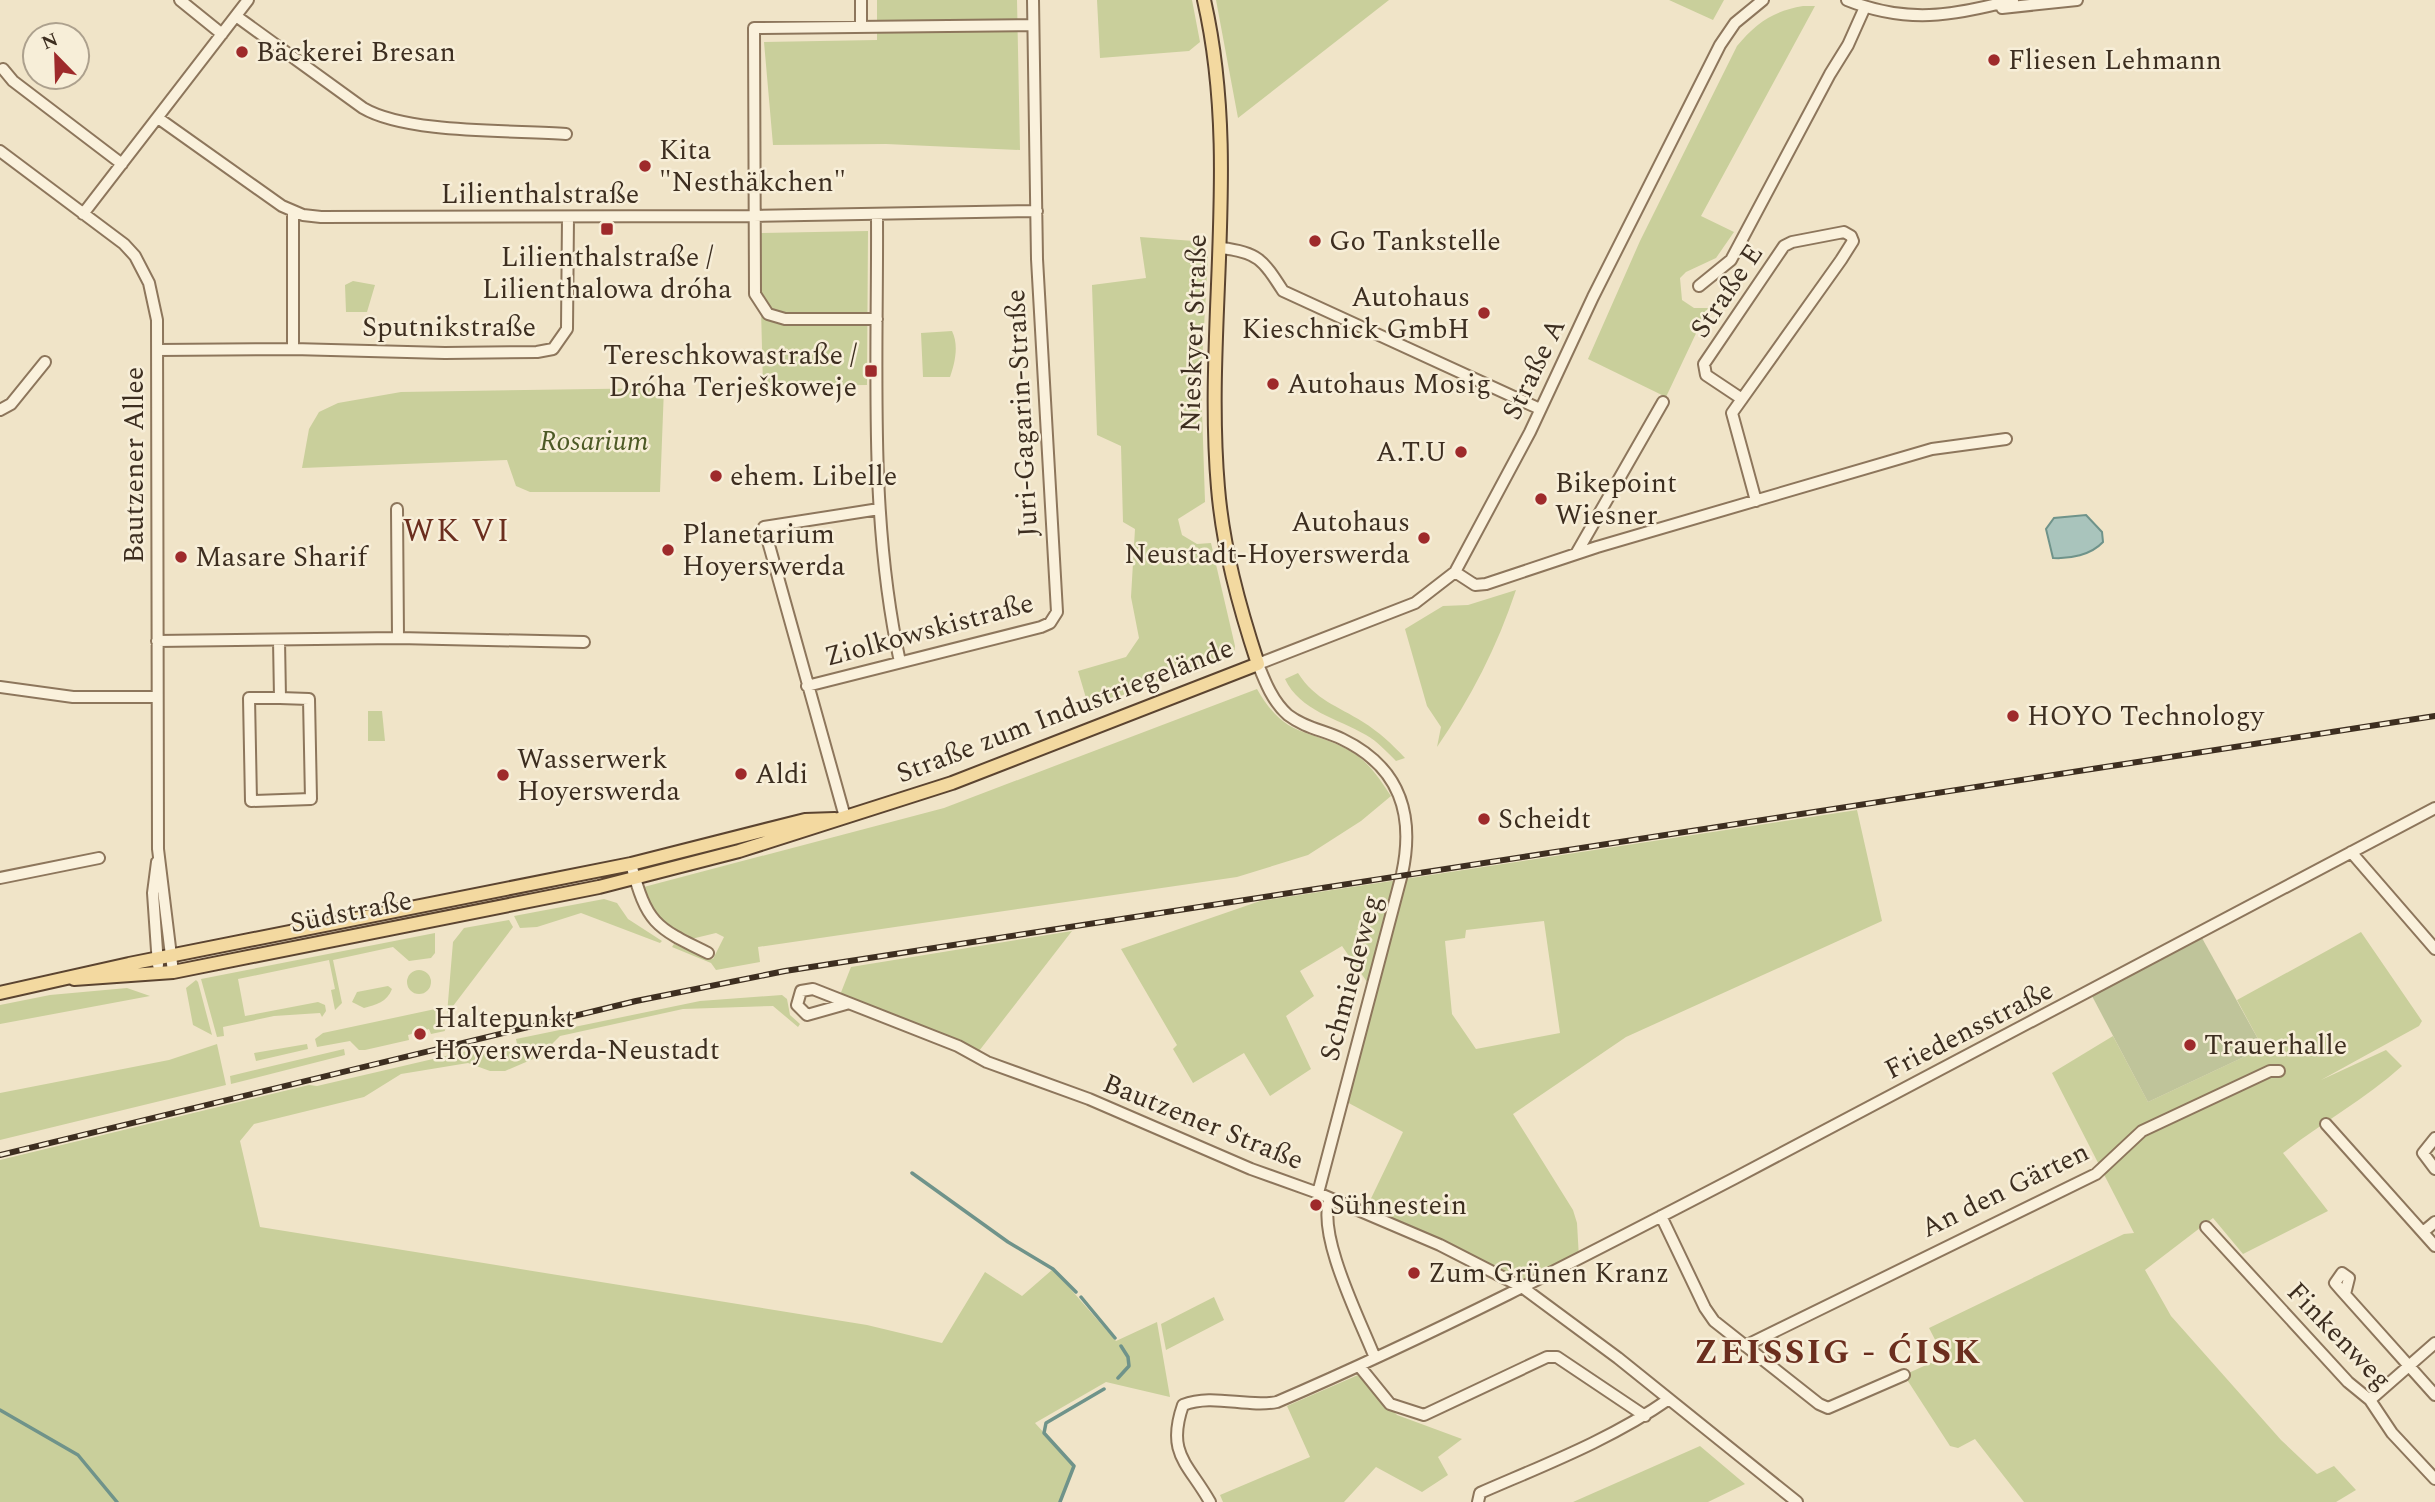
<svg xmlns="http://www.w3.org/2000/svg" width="2435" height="1502" font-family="Spectral,serif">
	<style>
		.green { fill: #c9cf9b; fill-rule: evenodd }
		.cemetery { fill: #bfc49a }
		.water { fill: #a9c4bc; stroke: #6f938a; stroke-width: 2 }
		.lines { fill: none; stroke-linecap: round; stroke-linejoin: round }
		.stream { stroke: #6f938a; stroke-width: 3.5 }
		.minor-casing { stroke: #8d765c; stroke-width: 14 }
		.major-casing { stroke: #5b4430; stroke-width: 16 }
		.minor { stroke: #faf1dc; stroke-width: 10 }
		.major { stroke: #f3d9a0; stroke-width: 12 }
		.rail-casing { stroke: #3d2e20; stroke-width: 6 }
		.rail { stroke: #f7eed8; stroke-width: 3.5; stroke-dasharray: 10; stroke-linecap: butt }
		.poi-dot { fill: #9e2a2b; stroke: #f7eed8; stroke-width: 2.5 }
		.labels { text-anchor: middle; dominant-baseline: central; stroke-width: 5; stroke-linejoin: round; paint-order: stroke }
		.poi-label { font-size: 28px; fill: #3d2e20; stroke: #f7eed8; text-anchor: start }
		.street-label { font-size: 28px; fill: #3d2e20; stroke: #f7eed8 }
		.park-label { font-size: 28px; font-style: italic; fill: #4d5a26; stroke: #f7eed8 }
		.quarter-label { font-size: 32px; letter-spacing: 2px; fill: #6b2e1e; stroke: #f7eed8 }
		.district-label { font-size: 35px; font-weight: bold; letter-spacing: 2px; fill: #6b2e1e; stroke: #f7eed8 }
	</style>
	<rect width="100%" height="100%" fill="#f0e4c8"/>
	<!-- green -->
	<path class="green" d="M 877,0 L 1017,0 L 1020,150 L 886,144 L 773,145 L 764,42 L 877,40 Z
		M 1097,0 L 1192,0 L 1200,42 L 1189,51 L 1100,58 Z
		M 1216,0 L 1389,0 L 1238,118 Z
		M 1669,0 L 1724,0 L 1713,20 Z
		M 1803,6 L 1815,6 L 1701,216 L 1734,232 L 1716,258 L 1686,272 L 1680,278 L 1682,300 L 1694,308 L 1708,308 L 1666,397 L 1588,359 L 1640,241 L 1737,46 C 1756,23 1773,11 1803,6 Z
		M 868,231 L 867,385 L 763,386 L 759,233 Z
		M 1140,237 L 1194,241 L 1208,257 L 1201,379 L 1205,502 L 1178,519 L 1182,535 L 1197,544 L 1211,543 L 1235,646 L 1234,654 L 1216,665 L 1196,667 L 1089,708 L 1078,671 L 1126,657 L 1139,638 L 1131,597 L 1135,529 L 1123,522 L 1121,446 L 1097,435 L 1092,285 L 1146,278 Z
		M 353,281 L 375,285 L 367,312 L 346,312 L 345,285 Z
		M 952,331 C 959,345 955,363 950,377 L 923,377 L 921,333 Z
		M 664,388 L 660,492 L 530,492 L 516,486 L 507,460 L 302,468 L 309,429 L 319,412 L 338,403 L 401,392 Z
		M 1516,590 C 1497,647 1471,698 1437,747 L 1441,727 L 1427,706 L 1405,629 L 1443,606 L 1468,605 Z
		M 1298,673 C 1315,700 1338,706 1363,722 C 1379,732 1392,744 1405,758 L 1396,761 C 1387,752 1377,741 1366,735 C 1337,718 1300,711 1285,679 Z
		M 1257,689 C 1288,743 1310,726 1355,754 C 1370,764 1381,781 1391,796 L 1361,821 L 1308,855 L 1237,877 L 758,947 L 760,962 L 716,970 L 711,963 L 672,947 L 674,944 L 713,959 L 724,937 L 716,933 L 687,940 L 659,921 L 640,888 L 944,808 Z
		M 368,711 L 382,711 L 385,741 L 368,741 Z
		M 1857,810 L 1882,921 L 1626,1037 L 1513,1114 L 1573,1210 L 1577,1223 L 1579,1258 L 1522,1286 L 1364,1213 L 1403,1132 L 1343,1100 L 1372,989 L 1342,946 L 1300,971 L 1314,996 L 1286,1016 L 1311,1069 L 1270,1096 L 1244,1053 L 1193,1083 L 1173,1049 L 1177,1045 L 1121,949 L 1260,901 ZM 1544,921 L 1560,1033 L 1476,1049 L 1452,1014 L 1445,941 L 1465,938 L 1466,930 Z
		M 604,899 L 617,903 L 628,919 L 662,941 L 660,943 L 581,913 L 537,927 L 520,928 L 514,916 Z
		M 509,920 L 513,927 L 447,1014 L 453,942 L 464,928 Z
		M 1072,931 L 979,1051 L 840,995 L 851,967 Z
		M 2361,932 L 2422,1021 L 2419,1026 L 2321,1080 L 2386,1050 L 2402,1066 C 2364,1100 2323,1122 2283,1153 L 2328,1211 L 2243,1254 L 2213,1218 L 2145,1270 L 2171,1316 L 2281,1440 L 2317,1474 L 2334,1466 L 2356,1490 L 2336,1502 L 2024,1502 L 1975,1439 L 1958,1448 L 1950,1446 L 1904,1375 L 1944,1357 L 1929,1328 L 2124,1234 L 2134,1233 L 2052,1073 L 2113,1036 L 2148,1102 L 2263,1048 L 2237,1000 Z
		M 435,933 L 435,953 L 431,958 L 409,961 L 393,947 L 333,960 L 342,1003 L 335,1010 L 331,990 L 335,989 L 329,960 L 238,979 L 245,1016 L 318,1002 L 325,1005 L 326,1011 L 322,1017 L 320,1013 L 274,1016 L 223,1027 L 224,1036 L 217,1037 L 201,979 Z
		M407 982a12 12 0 1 1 24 0a12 12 0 1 1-24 0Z
		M 196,980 L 198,982 L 212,1035 L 193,1025 L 186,988 Z
		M 388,986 L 392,989 C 387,1002 376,1005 364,1008 L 352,1002 L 357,992 Z
		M 127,988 L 150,996 L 0,1024 L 0,1005 L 50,995 Z
		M 782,995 L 787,999 L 790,1015 L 800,1024 L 798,1027 L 773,1006 L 683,1009 L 560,1036 L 540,1056 L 505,1071 L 490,1071 L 468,1063 L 401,1074 L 364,1097 L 254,1124 L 240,1141 L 260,1227 L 867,1325 L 942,1343 L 985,1272 L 1022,1296 L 1053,1269 L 1116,1341 L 1157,1322 L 1170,1397 L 1106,1382 L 1035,1423 L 1074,1466 L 1060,1502 L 0,1502 L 0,1160 L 309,1085 L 317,1086 L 493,1045 L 495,1049 L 517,1044 L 516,1039 L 700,1001 Z
		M 440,1008 L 445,1031 L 431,1034 L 429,1029 L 408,1035 L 409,1040 L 365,1050 L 359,1050 L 350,1041 L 317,1047 L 315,1039 L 323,1033 Z
		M 217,1044 L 226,1085 L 0,1140 L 0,1093 L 169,1060 Z
		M 307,1044 L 308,1049 L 256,1061 L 254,1053 Z
		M 344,1049 L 345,1055 L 231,1084 L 230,1076 Z
		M 1214,1297 L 1224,1320 L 1166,1350 L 1161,1324 Z
		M 1358,1375 L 1397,1415 L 1462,1439 L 1438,1457 L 1448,1475 L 1422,1492 L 1376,1467 L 1344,1502 L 1223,1502 L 1220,1495 L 1310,1457 L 1287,1406 Z
		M 1700,1446 L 1745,1484 L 1708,1502 L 1573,1502 Z"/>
	<!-- cemetery -->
	<path class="cemetery" d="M 2202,938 L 2263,1048 L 2148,1102 L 2092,996 Z"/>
	<!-- water -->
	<path class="water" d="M 2086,515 L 2102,532 L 2103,542 C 2091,555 2070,559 2053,558 L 2046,529 L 2054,518 Z"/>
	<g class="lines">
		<!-- stream -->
		<path class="stream" d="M 912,1173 L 1008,1242 L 1053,1269 L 1076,1292
			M 1081,1297 L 1115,1338
			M 1118,1378 L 1129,1366 L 1128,1357 L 1121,1346
			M 0,1410 L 78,1455 L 117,1502
			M 1060,1502 L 1074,1466 L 1044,1433 L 1046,1423 L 1104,1389"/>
		<defs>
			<path id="minor" d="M 180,0 L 222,34
				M 861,0 L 861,25
				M 1847,0 C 1906,24 1953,16 2013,0
				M 2002,8 L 2077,0
				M 236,16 L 363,108 C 407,134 513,130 566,134
				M 3,69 L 13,81 L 122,164
				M 158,118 L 282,206 L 303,215 L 321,217 L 754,216 L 1037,211
				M 0,151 L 124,244 L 135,256 L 149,283 L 157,320 L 158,849 L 173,972
				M 83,214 L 248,0
				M 877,215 C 878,363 868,516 900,662
				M 1221,248 C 1258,252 1263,260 1283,291 L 1540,409
				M 1699,286 L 1731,260 L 1830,74 L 1848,45 L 1865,7
				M 877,319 L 785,319 L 768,314 L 755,294 L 754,28 L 1033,25
				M 293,349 L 445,353 L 537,352 L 553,349 L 567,329 L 568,217
				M 157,350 L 293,349 L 293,212
				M 1742,399 L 1706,375 L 1704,364 L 1784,246 L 1792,242 L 1844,232 L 1851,236 L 1853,241 L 1841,260 L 1732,413 L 1756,501
				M 0,410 L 11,404 L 45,362
				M 397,509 L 398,638
				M 1576,554 L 1663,402
				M 1455,572 L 1475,585 L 1486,584 L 1597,547 L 1932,449 L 2006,439
				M 279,640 L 280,698 L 249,698 L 251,801 L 311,799 L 309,699 L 280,698
				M 157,641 L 398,638 L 584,642
				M 807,686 L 1041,627 L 1050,623 L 1057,612 L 1037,259 L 1033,0
				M 0,687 L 73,697 L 157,697
				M 845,817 L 764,527 L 879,509
				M 2351,852 L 2435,949
				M 157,862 L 153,893 L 158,965
				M 631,864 C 647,923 654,927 708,953
				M 0,878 L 99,858
				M 846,1004 L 807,1015 L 797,1005 L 801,991 L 813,989 L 958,1046 L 987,1062 L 1089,1099 L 1251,1169 L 1318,1193 L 1440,1245 L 1522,1287 L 1618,1358 L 1797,1502
				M 2326,1124 L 2435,1246
				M 2435,1138 L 2423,1153 L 2435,1169
				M 1318,1193 L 1402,874 C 1415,814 1400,767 1342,739 C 1323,730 1305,728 1288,715 C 1273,702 1265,682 1258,664 L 1415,603 L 1455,572 L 1530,432 L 1593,297 L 1720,45 L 1735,23 L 1763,0
				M 1330,1199 C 1316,1234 1361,1322 1375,1358
				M 1661,1216 L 1705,1308 L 1714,1321 L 1819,1404 L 1828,1408 L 1904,1375
				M 2206,1227 L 2348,1382 L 2370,1400 L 2392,1433 L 2435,1479
				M 2423,1232 L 2435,1222
				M 2345,1294 L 2349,1278 L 2342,1273 L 2335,1283 L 2341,1290 L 2435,1395
				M 1745,1346 L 2096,1174 L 2142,1131 L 2270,1071 L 2279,1071
				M 1360,1367 L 1390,1404 L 1424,1415 L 1547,1357 L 1557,1357 L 1645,1416
				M 2370,1400 L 2435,1343
				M 1210,1502 C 1188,1463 1166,1454 1183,1405 C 1213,1393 1246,1408 1277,1402 C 1433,1335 1585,1256 1735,1178 C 1969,1056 2201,930 2435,808
				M 1478,1502 L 1480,1493 C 1544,1465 1612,1439 1669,1399"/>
			<path id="major" d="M 74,979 L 173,972 L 599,887 L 739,851 L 952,783 L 1258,664 C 1239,606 1223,548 1218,488 C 1204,325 1241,161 1204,0
				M 0,993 L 129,964 L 631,864 L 805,820 L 835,819"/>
		</defs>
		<!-- minor casing -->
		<use href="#minor" class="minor-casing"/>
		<!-- major casing -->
		<use href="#major" class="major-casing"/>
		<!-- minor -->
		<use href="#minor" class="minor"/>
		<!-- major -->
		<use href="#major" class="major"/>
		<defs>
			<path id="rail" d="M 0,1155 L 636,1001 L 785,971 L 2435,716"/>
		</defs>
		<!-- rail casing -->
		<use href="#rail" class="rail-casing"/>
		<!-- rail -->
		<use href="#rail" class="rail"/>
	</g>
	<!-- markers -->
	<g class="poi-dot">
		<circle cx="242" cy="52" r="7"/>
		<circle cx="1994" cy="60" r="7"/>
		<circle cx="645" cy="166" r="7"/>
		<rect x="600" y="222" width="14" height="14" rx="3.5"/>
		<circle cx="1315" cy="241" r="7"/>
		<circle cx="1484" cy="313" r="7"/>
		<rect x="864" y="364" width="14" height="14" rx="3.5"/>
		<circle cx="1273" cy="384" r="7"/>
		<circle cx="1461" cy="452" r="7"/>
		<circle cx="716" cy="476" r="7"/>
		<circle cx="1541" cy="499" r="7"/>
		<circle cx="1424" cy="538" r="7"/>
		<circle cx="668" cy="550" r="7"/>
		<circle cx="181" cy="557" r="7"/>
		<circle cx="2013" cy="716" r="7"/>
		<circle cx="741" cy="774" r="7"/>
		<circle cx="503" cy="775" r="7"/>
		<circle cx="1484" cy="819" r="7"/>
		<circle cx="420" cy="1034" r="7"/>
		<circle cx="2190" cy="1045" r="7"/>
		<circle cx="1316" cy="1205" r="7"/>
		<circle cx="1414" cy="1273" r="7"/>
	</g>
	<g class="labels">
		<!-- poi labels -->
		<g class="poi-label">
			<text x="256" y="52">Bäckerei Bresan</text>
			<text x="2008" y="60">Fliesen Lehmann</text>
			<text x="659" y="150">Kita<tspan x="659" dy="32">"Nesthäkchen"</tspan></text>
			<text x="1329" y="241">Go Tankstelle</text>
			<text x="607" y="257" text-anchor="middle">Lilienthalstraße /<tspan x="607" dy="32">Lilienthalowa dróha</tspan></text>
			<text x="1470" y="297" text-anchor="end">Autohaus<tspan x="1470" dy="32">Kieschnick GmbH</tspan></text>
			<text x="857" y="355" text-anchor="end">Tereschkowastraße /<tspan x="857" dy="32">Dróha Terješkoweje</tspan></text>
			<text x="1287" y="384">Autohaus Mosig</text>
			<text x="1447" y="452" text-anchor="end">A.T.U</text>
			<text x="730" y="476">ehem. Libelle</text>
			<text x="1555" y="483">Bikepoint<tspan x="1555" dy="32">Wiesner</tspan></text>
			<text x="1410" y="522" text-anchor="end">Autohaus<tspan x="1410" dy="32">Neustadt-Hoyerswerda</tspan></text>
			<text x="682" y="534">Planetarium<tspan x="682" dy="32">Hoyerswerda</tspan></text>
			<text x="195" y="557">Masare Sharif</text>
			<text x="2027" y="716">HOYO Technology</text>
			<text x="517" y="759">Wasserwerk<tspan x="517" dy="32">Hoyerswerda</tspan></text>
			<text x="755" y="774">Aldi</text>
			<text x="1498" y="819">Scheidt</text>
			<text x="434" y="1018">Haltepunkt<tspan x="434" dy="32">Hoyerswerda-Neustadt</tspan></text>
			<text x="2204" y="1045">Trauerhalle</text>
			<text x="1330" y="1205">Sühnestein</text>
			<text x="1428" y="1273">Zum Grünen Kranz</text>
		</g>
		<!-- street labels -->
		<g class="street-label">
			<text x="540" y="194">Lilienthalstraße</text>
			<text transform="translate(1727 291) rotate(-56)">Straße E</text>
			<text x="449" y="327">Sputnikstraße</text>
			<text transform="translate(1194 333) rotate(-88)">Nieskyer Straße</text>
			<text transform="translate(1534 369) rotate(-64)">Straße A</text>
			<text transform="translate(1022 413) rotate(-93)">Juri-Gagarin-Straße</text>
			<text transform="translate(134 465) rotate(-90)">Bautzener Allee</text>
			<text transform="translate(929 630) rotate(-15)">Ziolkowskistraße</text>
			<text transform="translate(1065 711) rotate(-21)">Straße zum Industriegelände</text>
			<text transform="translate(351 912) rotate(-11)">Südstraße</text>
			<text transform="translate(1351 978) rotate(-75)">Schmiedeweg</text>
			<text transform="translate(1969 1030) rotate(-27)">Friedensstraße</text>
			<text transform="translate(1203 1122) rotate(22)">Bautzener Straße</text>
			<text transform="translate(2005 1190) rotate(-26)">An den Gärten</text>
			<text transform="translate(2339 1336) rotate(46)">Finkenweg</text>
		</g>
		<!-- park labels -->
		<g class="park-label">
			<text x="594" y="441">Rosarium</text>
		</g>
		<!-- quarter labels -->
		<g class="quarter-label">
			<text x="457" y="531">WK VI</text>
		</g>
		<!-- district labels -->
		<g class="district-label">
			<text x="1838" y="1352">ZEISSIG - ĆISK</text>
		</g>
	</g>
	<!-- north arrow -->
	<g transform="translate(56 56) rotate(337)"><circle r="33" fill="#f7eed8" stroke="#ada18e" stroke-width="2"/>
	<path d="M0-5L12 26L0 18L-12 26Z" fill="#9e2a2b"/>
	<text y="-10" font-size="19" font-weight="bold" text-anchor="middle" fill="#3d2e20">N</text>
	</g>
</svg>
